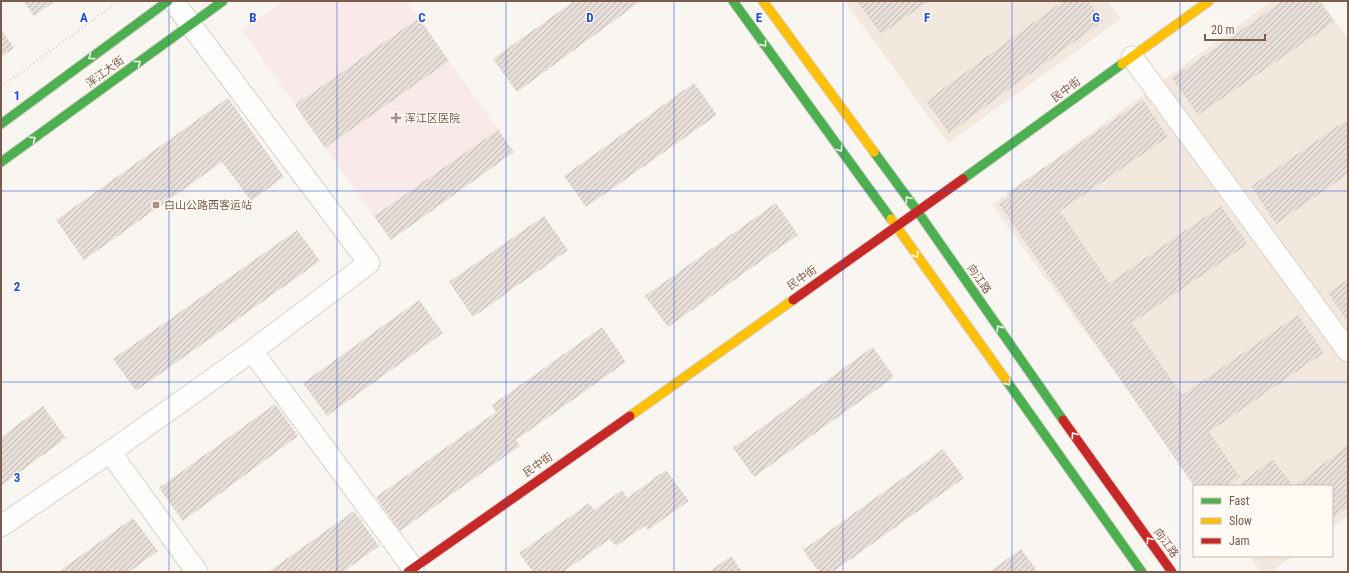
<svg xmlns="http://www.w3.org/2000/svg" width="1349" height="573" font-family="'Roboto Condensed','Noto Sans SC',sans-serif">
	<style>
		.residential { fill: #f2e8de }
		.medical { fill: #fae9e9 }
		.building { fill: url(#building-hatch) }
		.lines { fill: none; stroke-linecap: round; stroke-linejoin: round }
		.street-casing { stroke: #d7d1cb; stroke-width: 23 }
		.fast-casing { stroke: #d9d2cb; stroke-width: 11 }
		.slow-casing { stroke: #d9d2cb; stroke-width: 11 }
		.jam-casing { stroke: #d9d2cb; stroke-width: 11 }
		.path { stroke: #dcd5d0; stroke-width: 2.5; stroke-dasharray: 1 3; stroke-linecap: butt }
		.street { stroke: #fefefd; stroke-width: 21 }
		.fast { stroke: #4caf50; stroke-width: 9 }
		.slow { stroke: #ffc107; stroke-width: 9 }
		.jam { stroke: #c62828; stroke-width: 9 }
		.oneway { stroke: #fffaf3 }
		.grid { fill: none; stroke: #1d4ed8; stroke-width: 1; stroke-opacity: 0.55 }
		.poi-dot { fill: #a69286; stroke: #fffaf3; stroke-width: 1.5 }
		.labels { text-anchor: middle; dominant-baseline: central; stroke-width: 3; stroke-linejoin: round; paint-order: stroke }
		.street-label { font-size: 11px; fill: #7a5c4d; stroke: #fffaf3 }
		.poi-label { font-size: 11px; fill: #7a5c4d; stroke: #fffaf3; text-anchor: start }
		.grid-label { font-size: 13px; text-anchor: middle; font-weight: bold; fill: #1d4ed8; stroke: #fffaf3; stroke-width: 3; stroke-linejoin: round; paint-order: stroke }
	</style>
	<defs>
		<pattern id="building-hatch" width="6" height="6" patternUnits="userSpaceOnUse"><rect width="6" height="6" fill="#e6ded7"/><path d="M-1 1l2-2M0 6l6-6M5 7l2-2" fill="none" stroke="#bfb7b1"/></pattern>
	</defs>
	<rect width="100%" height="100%" fill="#f9f5f0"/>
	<!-- residential -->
	<path class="residential" d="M 845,1 L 1108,1 L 1121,19 L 948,143 Z
		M 1272,1 L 1321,1 L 1348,38 L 1348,516 L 1332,527 L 1332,486 L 1198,486 L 992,205 Z
		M 1250,556 L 1293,556 L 1271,572 L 1261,572 Z"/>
	<!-- medical -->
	<path class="medical" d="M 283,1 L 406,1 L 514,152 L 391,240 L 242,30 Z"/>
	<!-- building -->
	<path class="building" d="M 23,1 L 55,1 L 34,16 Z
		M 574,1 L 641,1 L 517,92 L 493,59 Z
		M 857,1 L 929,1 L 881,34 Z
		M 1063,1 L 1088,1 L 1103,21 L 949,133 L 926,101 Z
		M 1283,1 L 1320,1 L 1334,22 L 1198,115 L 1172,78 Z
		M 419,18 L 449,61 L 325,148 L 295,105 Z
		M 1,29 L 14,48 L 1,57 Z
		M 694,83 L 717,115 L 586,207 L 564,176 Z
		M 228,98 L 284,177 L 251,201 L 222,162 L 84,260 L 56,220 Z
		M 1143,100 L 1168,137 L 1060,211 L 1109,283 L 1221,206 L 1248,244 L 1132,323 L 1182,395 L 1298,315 L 1324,353 L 1209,432 L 1240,477 L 1227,486 L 1194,486 L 999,204 L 1010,197 L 1007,193 Z
		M 1348,119 L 1348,174 L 1276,224 L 1251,186 Z
		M 498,130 L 514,152 L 391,240 L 374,216 Z
		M 776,203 L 798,235 L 668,327 L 645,296 Z
		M 544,216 L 568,250 L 473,317 L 449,282 Z
		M 297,230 L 320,261 L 136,391 L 113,359 Z
		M 1348,279 L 1348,323 L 1328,293 Z
		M 419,300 L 443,333 L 327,416 L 303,383 Z
		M 602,327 L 626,362 L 516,440 L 520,446 L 400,531 L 376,497 L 496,412 L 492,405 Z
		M 873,347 L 894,377 L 754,477 L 733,448 Z
		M 275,404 L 298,436 L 183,521 L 159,488 Z
		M 43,406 L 66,438 L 1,486 L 1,437 Z
		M 1348,445 L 1348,507 L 1332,519 L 1332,486 L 1295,486 Z
		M 943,449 L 964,478 L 833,572 L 819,572 L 803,550 Z
		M 1272,459 L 1293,486 L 1238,486 Z
		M 666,470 L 689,501 L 648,530 L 645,526 L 616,546 L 610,539 L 563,572 L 533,572 L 519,553 L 589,503 L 594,510 L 622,490 L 627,498 Z
		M 354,511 L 379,546 L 343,572 L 268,572 Z
		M 133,518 L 158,551 L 129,572 L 58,572 Z
		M 1021,549 L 1038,572 L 989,572 Z
		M 731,556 L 742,572 L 709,572 Z"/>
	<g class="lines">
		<defs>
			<path id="street" d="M 1132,57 L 1348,351
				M 252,351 L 413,568
				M 110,452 L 197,572
				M 1,526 L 110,452 L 252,351 L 369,263 L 173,1"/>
			<path id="fast" d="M 733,1 L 891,219
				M 1,124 L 168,1
				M 874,152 L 918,212 L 1063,420
				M 1,162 L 223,1
				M 963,179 L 1122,64
				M 1006,380 L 1142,572"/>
			<path id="slow" d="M 763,1 L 874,152
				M 1122,64 L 1209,1
				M 891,219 L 1006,380
				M 630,416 L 793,300"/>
			<path id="jam" d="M 793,300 L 963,179
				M 1063,420 L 1172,572
				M 408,572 L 630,416"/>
		</defs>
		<!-- street casing -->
		<use href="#street" class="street-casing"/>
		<!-- fast casing -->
		<use href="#fast" class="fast-casing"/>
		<!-- slow casing -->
		<use href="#slow" class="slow-casing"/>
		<!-- jam casing -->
		<use href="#jam" class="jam-casing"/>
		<!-- path -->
		<path class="path" d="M 1,87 L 119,1"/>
		<!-- street -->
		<use href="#street" class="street"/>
		<!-- fast -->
		<use href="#fast" class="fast"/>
		<!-- slow -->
		<use href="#slow" class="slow"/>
		<!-- jam -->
		<use href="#jam" class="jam"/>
	</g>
	<!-- one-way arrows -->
	<defs><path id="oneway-chevron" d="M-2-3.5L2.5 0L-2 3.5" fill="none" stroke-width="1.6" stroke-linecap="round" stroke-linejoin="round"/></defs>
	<g class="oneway">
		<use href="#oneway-chevron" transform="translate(764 44) rotate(54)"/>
		<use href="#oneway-chevron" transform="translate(91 57) rotate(144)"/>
		<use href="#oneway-chevron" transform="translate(138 63) rotate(-36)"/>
		<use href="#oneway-chevron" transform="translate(33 139) rotate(-36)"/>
		<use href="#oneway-chevron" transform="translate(840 149) rotate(54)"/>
		<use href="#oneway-chevron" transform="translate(908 199) rotate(-126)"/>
		<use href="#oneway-chevron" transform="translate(916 255) rotate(55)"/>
		<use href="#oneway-chevron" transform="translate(999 328) rotate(-125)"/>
		<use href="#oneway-chevron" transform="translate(1008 383) rotate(55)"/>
		<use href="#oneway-chevron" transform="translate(1074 435) rotate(-125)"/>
		<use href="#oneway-chevron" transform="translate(1149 540) rotate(-126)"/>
	</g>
	<!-- grid -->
	<path class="grid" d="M 169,1 L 169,572M 337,1 L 337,572M 506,1 L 506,572M 674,1 L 674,572M 843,1 L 843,572M 1012,1 L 1012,572M 1180,1 L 1180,572M 1,191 L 1348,191M 1,382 L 1348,382"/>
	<!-- markers -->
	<g class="poi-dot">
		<path d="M394 112h4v4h4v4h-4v4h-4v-4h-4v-4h4z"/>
		<rect x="152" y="201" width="8" height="8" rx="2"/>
	</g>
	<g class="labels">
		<!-- street labels -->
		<g class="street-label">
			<text transform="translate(105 72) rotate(-36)">浑江大街</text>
			<text transform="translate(1066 90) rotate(-36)">民中街</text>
			<text transform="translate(802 278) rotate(-35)">民中街</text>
			<text transform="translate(979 279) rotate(55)">向江路</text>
			<text transform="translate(538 465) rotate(-35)">民中街</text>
			<text transform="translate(1166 543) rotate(54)">向江路</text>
		</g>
		<!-- poi labels -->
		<g class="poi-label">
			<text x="405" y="118">浑江区医院</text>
			<text x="164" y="205">白山公路西客运站</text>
		</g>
	</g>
	<g class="grid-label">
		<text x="84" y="22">A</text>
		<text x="253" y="22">B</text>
		<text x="422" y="22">C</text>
		<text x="590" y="22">D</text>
		<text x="759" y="22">E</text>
		<text x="927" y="22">F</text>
		<text x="1096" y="22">G</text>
		<text x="17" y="100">1</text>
		<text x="17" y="291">2</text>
		<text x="17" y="482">3</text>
	</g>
	<!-- border -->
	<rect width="1349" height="573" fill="none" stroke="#7a5c4d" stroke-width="4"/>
	<!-- legend -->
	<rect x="1193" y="485" width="140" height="72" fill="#fffaf3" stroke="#cabbb1"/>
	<rect x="1201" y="498" width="20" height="6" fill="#4caf50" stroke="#cabbb1"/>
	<text x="1229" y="505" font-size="12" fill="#7a5c4d">Fast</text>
	<rect x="1201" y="518" width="20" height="6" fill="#ffc107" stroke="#cabbb1"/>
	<text x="1229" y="525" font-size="12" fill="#7a5c4d">Slow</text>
	<rect x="1201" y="538" width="20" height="6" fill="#c62828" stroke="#cabbb1"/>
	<text x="1229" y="545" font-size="12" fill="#7a5c4d">Jam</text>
	<!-- scale -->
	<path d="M1205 34v6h60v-6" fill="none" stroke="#7a5c4d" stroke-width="2"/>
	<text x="1211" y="34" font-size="12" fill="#7a5c4d" stroke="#fffaf3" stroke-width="3" paint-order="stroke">20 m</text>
</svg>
